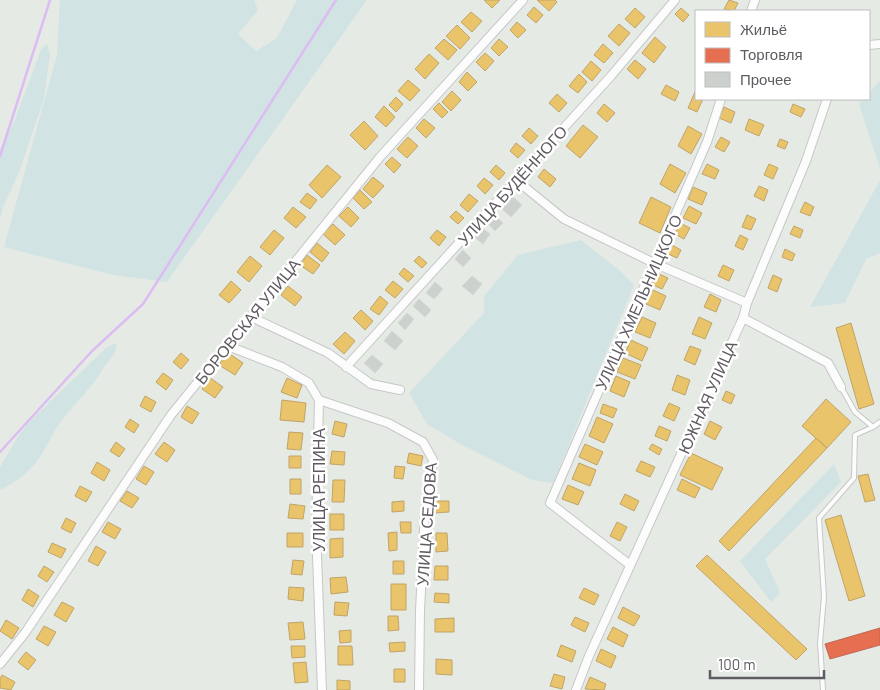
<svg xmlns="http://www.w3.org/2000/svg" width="880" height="690" font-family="Barlow,sans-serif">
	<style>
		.green { fill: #d1e3e3 }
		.homes { fill: #e9c46a; stroke: #c0a468 }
		.shops { fill: #e76f51; stroke: #be6956 }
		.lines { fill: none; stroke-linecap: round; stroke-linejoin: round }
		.stream { stroke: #dcbcf2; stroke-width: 2.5 }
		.building { fill: #cdd1ce; stroke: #d4d9d4 }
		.lane-casing { stroke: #c6c7c7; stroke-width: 6 }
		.street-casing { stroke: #c6c7c7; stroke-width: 10 }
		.lane { stroke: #fbfcfb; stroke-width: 4 }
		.street { stroke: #fbfcfb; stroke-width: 8 }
		.labels { text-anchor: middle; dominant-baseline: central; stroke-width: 5; stroke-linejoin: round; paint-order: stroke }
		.street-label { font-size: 16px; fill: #605b62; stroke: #fff }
	</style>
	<rect width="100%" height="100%" fill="#e5eae5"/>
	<!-- green -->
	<path class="green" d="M 60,0 L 254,0 L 258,10 L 238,34 L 256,51 L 277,38 L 297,0 L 367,0 L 167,282 L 113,275 L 4,247 L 57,55 Z
		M 47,44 L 50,54 L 44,98 L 20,170 L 3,207 L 0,219 L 0,149 L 14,122 L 41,50 L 45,45 Z
		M 880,81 L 880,169 L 859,104 L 864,99 L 869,99 L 869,93 Z
		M 880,180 L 880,253 L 866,259 L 845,303 L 810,307 Z
		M 581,240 L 618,269 L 634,285 L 553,483 L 532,480 L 457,442 L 427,424 L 409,393 L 484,313 L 484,296 L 518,255 Z
		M 116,343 C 118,354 108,361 103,369 C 92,388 75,403 62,420 C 50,435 45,454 31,468 C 22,478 12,484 0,490 L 0,467 L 17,438 L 29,422 L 107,347 Z
		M 834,464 L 841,482 L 765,559 L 780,593 L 771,602 L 740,561 Z"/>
	<!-- homes -->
	<path class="homes" d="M 484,0 L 500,0 L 492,8 Z
		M 537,0 L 555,0 L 557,2 L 549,11 Z
		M 729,0 L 738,3 L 734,11 L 724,9 Z
		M 534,7 L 543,15 L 536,23 L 527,15 Z
		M 635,8 L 645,17 L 635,28 L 625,19 Z
		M 681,8 L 689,15 L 683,22 L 675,14 Z
		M 471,12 L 482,21 L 472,32 L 461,22 Z
		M 517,22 L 526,30 L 518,38 L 510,30 Z
		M 619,24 L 630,33 L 619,46 L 608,36 Z
		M 457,25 L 470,38 L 460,49 L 446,36 Z
		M 655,37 L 666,47 L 654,63 L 642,53 Z
		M 444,39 L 457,50 L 448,60 L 435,48 Z
		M 499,39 L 508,47 L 499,56 L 491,48 Z
		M 603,44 L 613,53 L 604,63 L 594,55 Z
		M 485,53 L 494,61 L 485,71 L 476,62 Z
		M 429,54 L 439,63 L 425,79 L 415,69 Z
		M 635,60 L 646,69 L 638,79 L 627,69 Z
		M 591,61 L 601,70 L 592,81 L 582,72 Z
		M 467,72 L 477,82 L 468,91 L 459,82 Z
		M 579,74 L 587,82 L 578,93 L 569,86 Z
		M 408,80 L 420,90 L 410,101 L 398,91 Z
		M 666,85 L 679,92 L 675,101 L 661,94 Z
		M 452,91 L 461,100 L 451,111 L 442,102 Z
		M 695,92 L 696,99 L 703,99 L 697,112 L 688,108 Z
		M 557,94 L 567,103 L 559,112 L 549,103 Z
		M 396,97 L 403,104 L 396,112 L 389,105 Z
		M 439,103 L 448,112 L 442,118 L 433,109 Z
		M 604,104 L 615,113 L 607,122 L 597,113 Z
		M 793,104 L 805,109 L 801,117 L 790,112 Z
		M 384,106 L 395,117 L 386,127 L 375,117 Z
		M 724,107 L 735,112 L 731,123 L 719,118 Z
		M 424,119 L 435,128 L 426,138 L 416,128 Z
		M 749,119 L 764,125 L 759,136 L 745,130 Z
		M 364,121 L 378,136 L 365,150 L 350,135 Z
		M 583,125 L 598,137 L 580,158 L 566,146 Z
		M 688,126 L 702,134 L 691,154 L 678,146 Z
		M 529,128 L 538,136 L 531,144 L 522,136 Z
		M 408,137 L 418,146 L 407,158 L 397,149 Z
		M 721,137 L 730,142 L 724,152 L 715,147 Z
		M 780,139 L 788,142 L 785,149 L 777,146 Z
		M 516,143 L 525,150 L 518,158 L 510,151 Z
		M 392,157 L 401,165 L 394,173 L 385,164 Z
		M 670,164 L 686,173 L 675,193 L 660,184 Z
		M 707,164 L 719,170 L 715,179 L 702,174 Z
		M 769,164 L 778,168 L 773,179 L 764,175 Z
		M 327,165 L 341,177 L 322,198 L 309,185 Z
		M 496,165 L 505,173 L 499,180 L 490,172 Z
		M 544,169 L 556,179 L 550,187 L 538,177 Z
		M 373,177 L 384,186 L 373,198 L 363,189 Z
		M 484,178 L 493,185 L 485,194 L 477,186 Z
		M 759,186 L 768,190 L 764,201 L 754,196 Z
		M 693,187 L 707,193 L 702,205 L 688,199 Z
		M 360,190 L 372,202 L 364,209 L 353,198 Z
		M 307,193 L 317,200 L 310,209 L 300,202 Z
		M 469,194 L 478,201 L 468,212 L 460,205 Z
		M 651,197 L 671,207 L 660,233 L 639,223 Z
		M 805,202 L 814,207 L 810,216 L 800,212 Z
		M 689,206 L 702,213 L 696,224 L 683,218 Z
		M 293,207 L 306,217 L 296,228 L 284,218 Z
		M 348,207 L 359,218 L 351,227 L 339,216 Z
		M 456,211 L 464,218 L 458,224 L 450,217 Z
		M 747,215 L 756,219 L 751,230 L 742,227 Z
		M 680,223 L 690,228 L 684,239 L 675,234 Z
		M 333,224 L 345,235 L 335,245 L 323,234 Z
		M 794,226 L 803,230 L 800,238 L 790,234 Z
		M 274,230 L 284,238 L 270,255 L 260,247 Z
		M 437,230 L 446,237 L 439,246 L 430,238 Z
		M 740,235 L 748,239 L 743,250 L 735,246 Z
		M 317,243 L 329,253 L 322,262 L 310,252 Z
		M 670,244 L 681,250 L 677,258 L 666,253 Z
		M 785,249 L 795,254 L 792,261 L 782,257 Z
		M 307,255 L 320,265 L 313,274 L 300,265 Z
		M 250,256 L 262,266 L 249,282 L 237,272 Z
		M 419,256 L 427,263 L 422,268 L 414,261 Z
		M 723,265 L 734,270 L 729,281 L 718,276 Z
		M 404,268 L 414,276 L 408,282 L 399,274 Z
		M 657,273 L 668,278 L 662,289 L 651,284 Z
		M 773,275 L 782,279 L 777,292 L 768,288 Z
		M 231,281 L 241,290 L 229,303 L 219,295 Z
		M 393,281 L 403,289 L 395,298 L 385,290 Z
		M 288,286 L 302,297 L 295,306 L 281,295 Z
		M 653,290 L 666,296 L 660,310 L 646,304 Z
		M 710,294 L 721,300 L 716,312 L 704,307 Z
		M 380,296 L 388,303 L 379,315 L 370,309 Z
		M 361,310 L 373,321 L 365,330 L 353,318 Z
		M 642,317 L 656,323 L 650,338 L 635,332 Z
		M 699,317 L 712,323 L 705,339 L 692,334 Z
		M 851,323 L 874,404 L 859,409 L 836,328 Z
		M 345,332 L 355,341 L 344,354 L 333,344 Z
		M 631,340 L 648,348 L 642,361 L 625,353 Z
		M 690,346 L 701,350 L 695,365 L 684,360 Z
		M 227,352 L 243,363 L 235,375 L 219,365 Z
		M 181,353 L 189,360 L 181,369 L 173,362 Z
		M 623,358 L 641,365 L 635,379 L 617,372 Z
		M 163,373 L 173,380 L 166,390 L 156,382 Z
		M 677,375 L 690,380 L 685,395 L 672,390 Z
		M 616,376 L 630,382 L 624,397 L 610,391 Z
		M 209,377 L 223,387 L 215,398 L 202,389 Z
		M 287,378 L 302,385 L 297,398 L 281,392 Z
		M 726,391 L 735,395 L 731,404 L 722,400 Z
		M 145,396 L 156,402 L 151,412 L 140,406 Z
		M 826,399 L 851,422 L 827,448 L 802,426 Z
		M 282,400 L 306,403 L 304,422 L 280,420 Z
		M 669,403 L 680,408 L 674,421 L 663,416 Z
		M 603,404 L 617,409 L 613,418 L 600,413 Z
		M 187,406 L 199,413 L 192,424 L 181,417 Z
		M 597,417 L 613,424 L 604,443 L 589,436 Z
		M 130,419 L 139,425 L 134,433 L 125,427 Z
		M 335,421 L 347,424 L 344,437 L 332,434 Z
		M 710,421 L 722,427 L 715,440 L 704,434 Z
		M 659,426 L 671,431 L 667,441 L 655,436 Z
		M 289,432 L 303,433 L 301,450 L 287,449 Z
		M 816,438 L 827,448 L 729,551 L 719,541 Z
		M 116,442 L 125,449 L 119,457 L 110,451 Z
		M 164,442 L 175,450 L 167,462 L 155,454 Z
		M 585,444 L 603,452 L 597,465 L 579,457 Z
		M 652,444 L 662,449 L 659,455 L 649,449 Z
		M 332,451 L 345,452 L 344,465 L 330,464 Z
		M 409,453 L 423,456 L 421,466 L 407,463 Z
		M 691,453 L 723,468 L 712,490 L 680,475 Z
		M 289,456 L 301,456 L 301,468 L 289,468 Z
		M 641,461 L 655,467 L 650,477 L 636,471 Z
		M 97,462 L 110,470 L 104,481 L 91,473 Z
		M 579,463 L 596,470 L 590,486 L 572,479 Z
		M 144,466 L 154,472 L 146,485 L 136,479 Z
		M 395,466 L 405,467 L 403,479 L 394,478 Z
		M 868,474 L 875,500 L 865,502 L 858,476 Z
		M 290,479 L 301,479 L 301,494 L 290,494 Z
		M 682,479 L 700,488 L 695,498 L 677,490 Z
		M 333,480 L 345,480 L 344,502 L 332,502 Z
		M 568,485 L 584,492 L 578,505 L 562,499 Z
		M 80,486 L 92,492 L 86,502 L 75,496 Z
		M 127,491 L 139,498 L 132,508 L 120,501 Z
		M 625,494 L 639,501 L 634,511 L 620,504 Z
		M 404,501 L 404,511 L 392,512 L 392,502 Z
		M 435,501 L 449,501 L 449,512 L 435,513 Z
		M 290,504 L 305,506 L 303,519 L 288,518 Z
		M 330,514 L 344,514 L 344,530 L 330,530 Z
		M 841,515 L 865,596 L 849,601 L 825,520 Z
		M 66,518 L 76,523 L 71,533 L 61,528 Z
		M 108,522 L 121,529 L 115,539 L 102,532 Z
		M 400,522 L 411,522 L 411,533 L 401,533 Z
		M 617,522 L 627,527 L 620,541 L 610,536 Z
		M 397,532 L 397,550 L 389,551 L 388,533 Z
		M 287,533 L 303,533 L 303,547 L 287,547 Z
		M 436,533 L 447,533 L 448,551 L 436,552 Z
		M 343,538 L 343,557 L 330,558 L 330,539 Z
		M 52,543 L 66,549 L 61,558 L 48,552 Z
		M 96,546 L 106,552 L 98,566 L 88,561 Z
		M 707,555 L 807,649 L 796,660 L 696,566 Z
		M 293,560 L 304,561 L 302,575 L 291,574 Z
		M 393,561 L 404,561 L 404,574 L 393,574 Z
		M 44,566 L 54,572 L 47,582 L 38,576 Z
		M 435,566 L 448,566 L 448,580 L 434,580 Z
		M 346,577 L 348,592 L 331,594 L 330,578 Z
		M 391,584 L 406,584 L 406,610 L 391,610 Z
		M 289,587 L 304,588 L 303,601 L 288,599 Z
		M 584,588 L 599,595 L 594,605 L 579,598 Z
		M 28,589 L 39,596 L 33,607 L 22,600 Z
		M 435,593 L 449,594 L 449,603 L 434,602 Z
		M 62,602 L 74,608 L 66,622 L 54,615 Z
		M 335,602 L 349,603 L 347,616 L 334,615 Z
		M 623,607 L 640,616 L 634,626 L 618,618 Z
		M 388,616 L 398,616 L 399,630 L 388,631 Z
		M 575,617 L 589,623 L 585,632 L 571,625 Z
		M 454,618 L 454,632 L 435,632 L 435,619 Z
		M 6,620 L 19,628 L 12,639 L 0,631 Z
		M 303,622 L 305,639 L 290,640 L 288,623 Z
		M 44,626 L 56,632 L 48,646 L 36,639 Z
		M 613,627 L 628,635 L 623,647 L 607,639 Z
		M 351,630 L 351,642 L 340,643 L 339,631 Z
		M 405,642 L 405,651 L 390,652 L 389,643 Z
		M 561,645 L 576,651 L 572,662 L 557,656 Z
		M 291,646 L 305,646 L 305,657 L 292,658 Z
		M 338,646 L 352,646 L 353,665 L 338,665 Z
		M 601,649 L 616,656 L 611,668 L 596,661 Z
		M 26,652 L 36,660 L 28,670 L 18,662 Z
		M 436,659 L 452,660 L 452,675 L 436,674 Z
		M 306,662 L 308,682 L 295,683 L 293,663 Z
		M 394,669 L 405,669 L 405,682 L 394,682 Z
		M 554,674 L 565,677 L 562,689 L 550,686 Z
		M 2,675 L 15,682 L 11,690 L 0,688 L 0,679 Z
		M 590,677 L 606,684 L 604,690 L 585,689 Z
		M 337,680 L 350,681 L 350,690 L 337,690 Z"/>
	<!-- shops -->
	<path class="shops" d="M 880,628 L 880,645 L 830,659 L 825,644 Z"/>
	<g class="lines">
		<!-- stream -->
		<path class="stream" d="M 0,156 L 50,0
			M 0,452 L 92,351 L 143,304 L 336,0"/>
	</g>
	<!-- building -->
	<path class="building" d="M 511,195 L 522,205 L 511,217 L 500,207 Z
		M 494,215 L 503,223 L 495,231 L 487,223 Z
		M 482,228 L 490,234 L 483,244 L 474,237 Z
		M 463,250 L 471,258 L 463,267 L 455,259 Z
		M 472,276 L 482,284 L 473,295 L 462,286 Z
		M 435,282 L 443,289 L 434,299 L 426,293 Z
		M 419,299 L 431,310 L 425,317 L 413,306 Z
		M 407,313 L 414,319 L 405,330 L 398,323 Z
		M 392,331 L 403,341 L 395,350 L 384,341 Z
		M 372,355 L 383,364 L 375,373 L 364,363 Z"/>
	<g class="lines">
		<defs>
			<path id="lane" d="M 841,387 L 855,412 L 873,427 L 880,422
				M 823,690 L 820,643 L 824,597 L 819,518 L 854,478 L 855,435 L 873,427"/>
			<path id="street" d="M 751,11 L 755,0
				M 869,45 L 880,44
				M 516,180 L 564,219 L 656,264 L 747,303
				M 251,317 L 328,353 L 371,384 L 400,390
				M 743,318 L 828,363 L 841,387
				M 228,346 L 282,367 L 309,383 L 319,400 L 316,529 L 322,690
				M 346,367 L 611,76 L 675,0
				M 319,400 L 388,423 L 423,442 L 433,460 L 425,510 L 420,611 L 419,690
				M 630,565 L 550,503 L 707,142 L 721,99
				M 0,664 L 25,633 L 171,415 L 380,157 L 523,0
				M 576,690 L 589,656 L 743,318 L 747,303 L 806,161 L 827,99"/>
		</defs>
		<!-- lane casing -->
		<use href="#lane" class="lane-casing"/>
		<!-- street casing -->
		<use href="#street" class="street-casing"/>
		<!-- lane -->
		<use href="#lane" class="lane"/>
		<!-- street -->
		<use href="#street" class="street"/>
	</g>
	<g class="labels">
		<!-- street labels -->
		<g class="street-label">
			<text transform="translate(512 185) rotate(-48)">УЛИЦА БУДЁННОГО</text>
			<text transform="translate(638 302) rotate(-66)">УЛИЦА ХМЕЛЬНИЦКОГО</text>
			<text transform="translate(247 321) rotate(-51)">БОРОВСКАЯ УЛИЦА</text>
			<text transform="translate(707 397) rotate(-66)">ЮЖНАЯ УЛИЦА</text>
			<text transform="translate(318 490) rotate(-90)">УЛИЦА РЕПИНА</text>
			<text transform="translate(426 524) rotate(-86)">УЛИЦА СЕДОВА</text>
		</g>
	</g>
	<!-- legend -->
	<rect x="695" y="10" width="175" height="90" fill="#ffffff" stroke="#bfbdc0"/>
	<rect x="705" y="22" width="25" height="15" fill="#e9c46a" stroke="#bfbdc0"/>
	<text x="740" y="35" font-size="15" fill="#605b62">Жильё</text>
	<rect x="705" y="48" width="25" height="15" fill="#e76f51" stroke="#bfbdc0"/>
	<text x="740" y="60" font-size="15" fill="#605b62">Торговля</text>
	<rect x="705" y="72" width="25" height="15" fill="#cdd1ce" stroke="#bfbdc0"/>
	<text x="740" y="85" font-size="15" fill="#605b62">Прочее</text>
	<!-- scale -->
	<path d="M710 670v8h114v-8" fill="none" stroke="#605b62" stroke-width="2.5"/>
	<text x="718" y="670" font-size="15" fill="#605b62" stroke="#ffffff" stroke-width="4" paint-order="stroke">100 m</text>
</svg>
